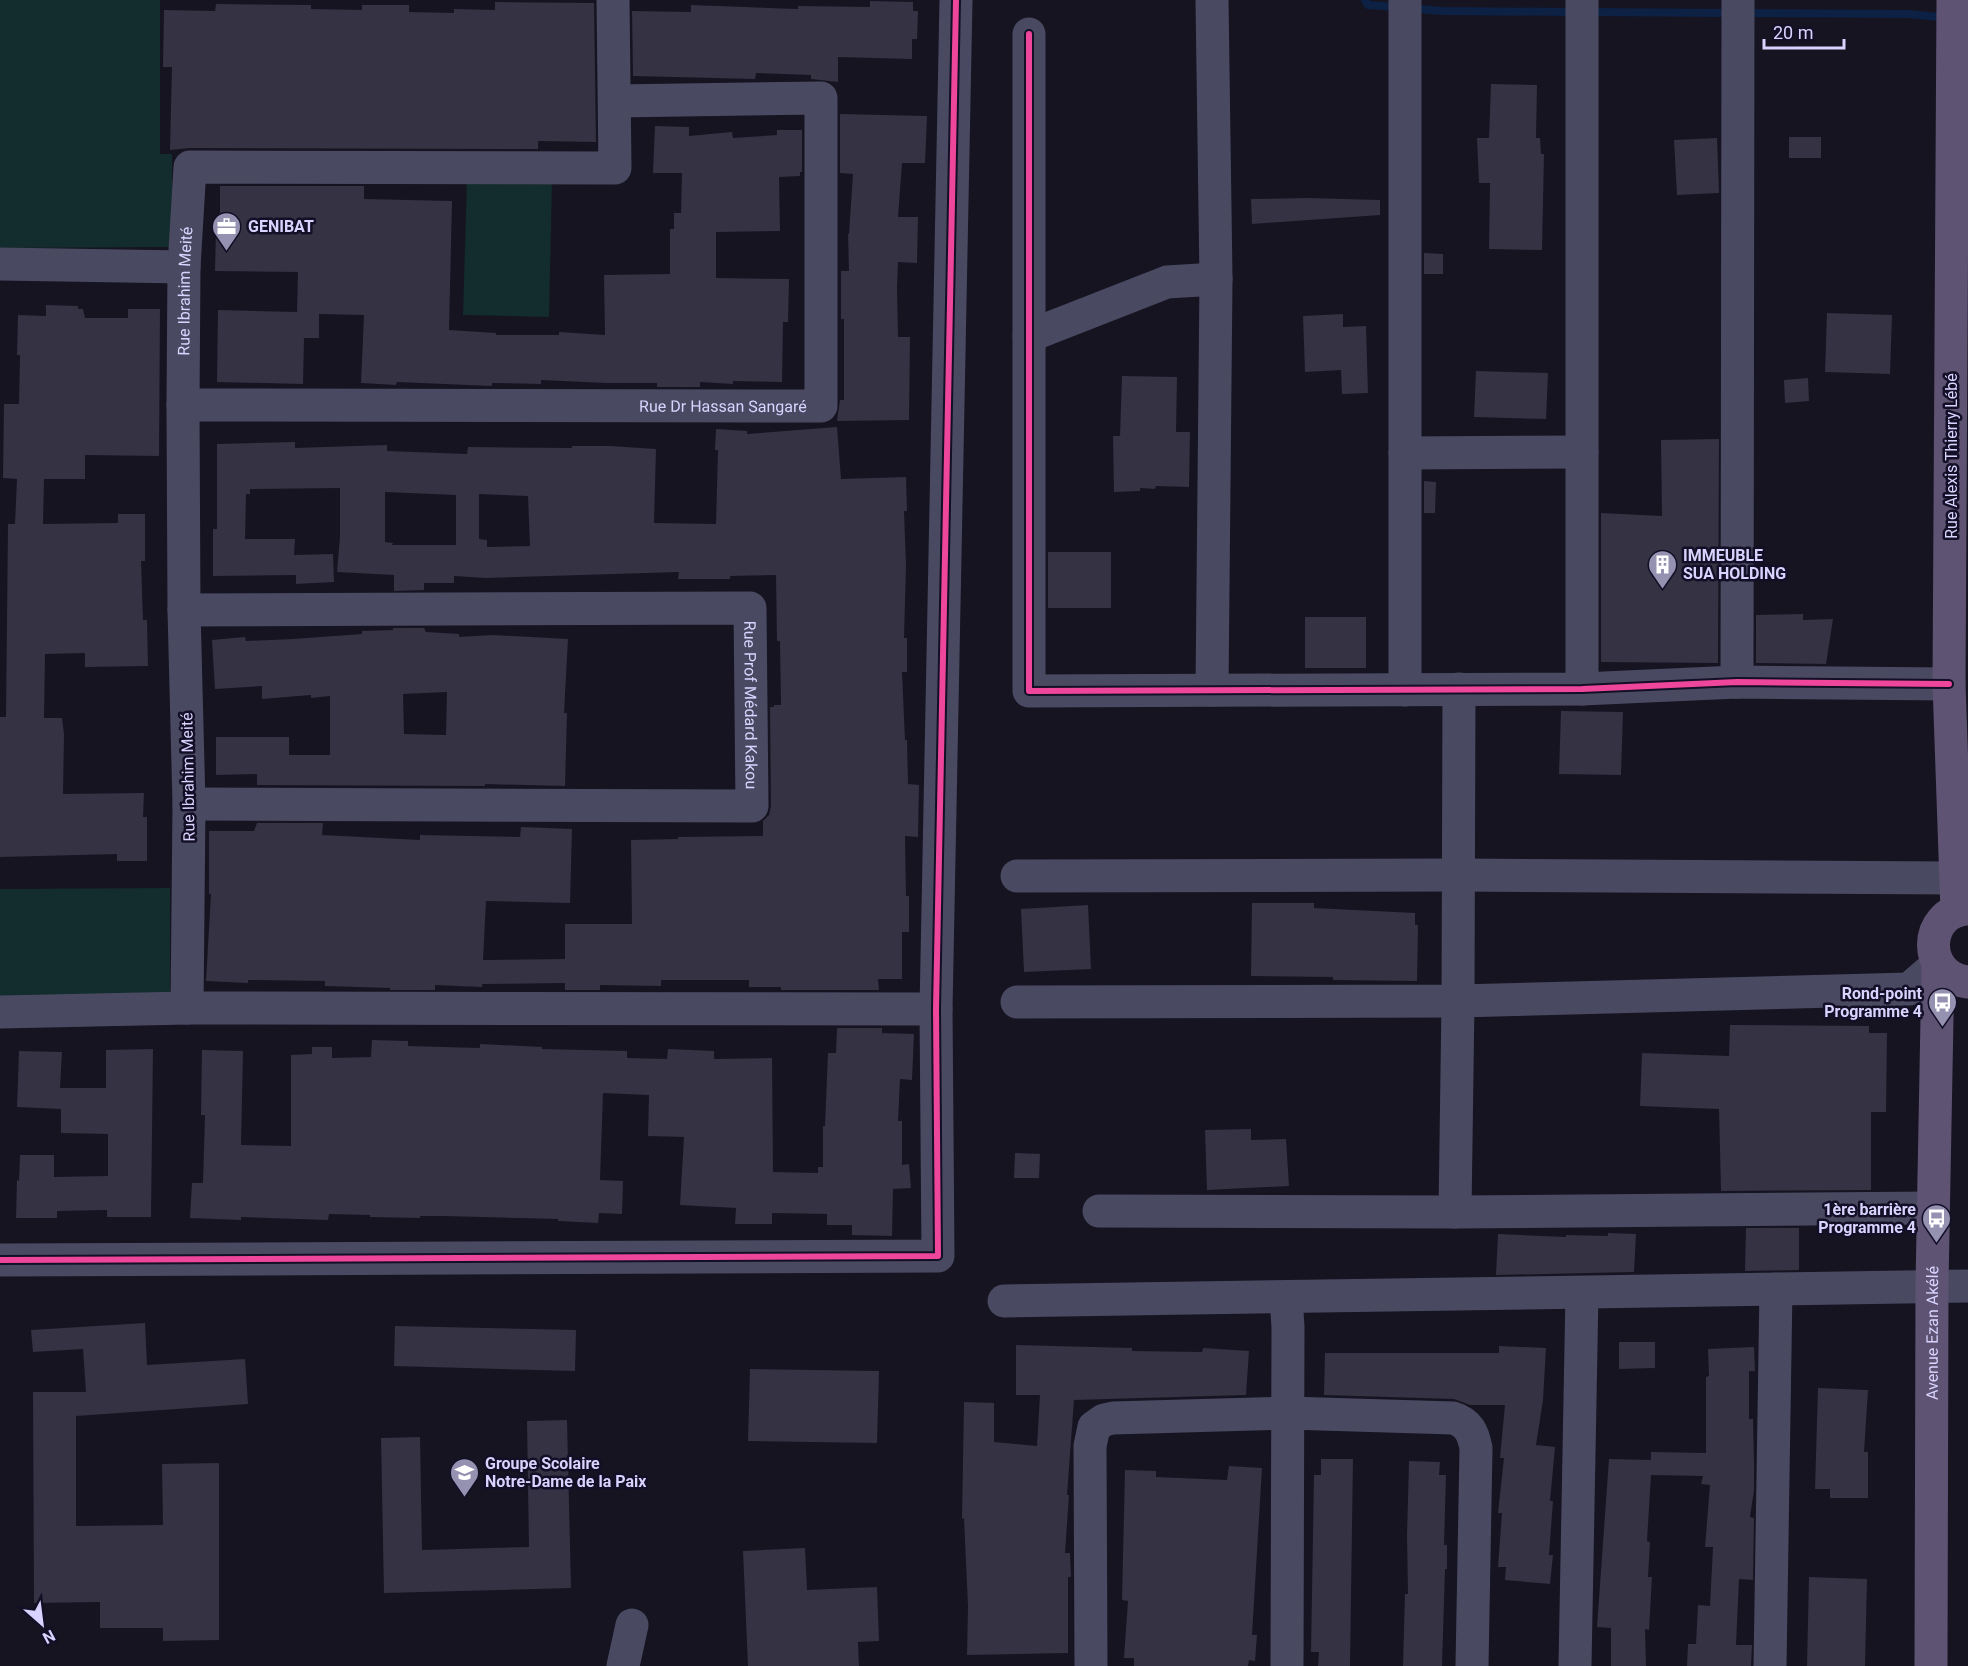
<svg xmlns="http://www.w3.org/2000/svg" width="1968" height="1666" font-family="Roboto,sans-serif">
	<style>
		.green { fill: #132c2d }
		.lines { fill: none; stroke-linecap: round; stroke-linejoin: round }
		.stream { stroke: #0d2144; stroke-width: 8 }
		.building { fill: #343243; fill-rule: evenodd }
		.minor { stroke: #4a4962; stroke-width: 33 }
		.major { stroke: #5e5373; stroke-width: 33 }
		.cycleway-casing { stroke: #130f26; stroke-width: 10 }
		.cycleway { stroke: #ed469a; stroke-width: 6 }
		.labels { text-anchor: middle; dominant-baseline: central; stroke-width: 5; stroke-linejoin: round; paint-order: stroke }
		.poi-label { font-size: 16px; font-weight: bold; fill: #d9d4ff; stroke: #130f26; text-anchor: start }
		.street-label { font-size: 16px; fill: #d9d4ff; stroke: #130f26 }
	</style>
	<rect width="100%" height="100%" fill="#161421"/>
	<!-- green -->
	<path class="green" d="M 0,0 L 160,0 L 160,154 L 172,154 L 172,247 L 0,248 Z
		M 467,180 L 552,182 L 549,317 L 463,315 Z
		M 170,888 L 170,995 L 0,996 L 0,889 Z"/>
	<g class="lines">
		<!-- stream -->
		<path class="stream" d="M 1365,0 L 1368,5 L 1398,7
			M 1411,8 L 1441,11 L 1575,12
			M 1588,12 L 1731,13
			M 1744,13 L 1910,14 L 1947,18"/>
	</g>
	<!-- building -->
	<path class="building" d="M 870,1 L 913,2 L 913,11 L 918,11 L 917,39 L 912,39 L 912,59 L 838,57 L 838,82 L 811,79 L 811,75 L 756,73 L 755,79 L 633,76 L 632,11 L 691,12 L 691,5 L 798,9 L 798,6 L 870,7 Z
		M 495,2 L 594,3 L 596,142 L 538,141 L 538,149 L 190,148 L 170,150 L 172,67 L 163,67 L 164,10 L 215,11 L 216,4 L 311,5 L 311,9 L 362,10 L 362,5 L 409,5 L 409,12 L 454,13 L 454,9 L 495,10 Z
		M 1491,84 L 1537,85 L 1536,138 L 1540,138 L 1541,154 L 1544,154 L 1542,250 L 1489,249 L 1490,183 L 1479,183 L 1477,138 L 1489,138 Z
		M 840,114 L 927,116 L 925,163 L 902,163 L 898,217 L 918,217 L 917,263 L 898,262 L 897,287 L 898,337 L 910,337 L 909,420 L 837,421 L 840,400 L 844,400 L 844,319 L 841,319 L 841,271 L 849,271 L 848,234 L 849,234 L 853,174 L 840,173 Z
		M 655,126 L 689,127 L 689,136 L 732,132 L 733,138 L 777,135 L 777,130 L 802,130 L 802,172 L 800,172 L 800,176 L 779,177 L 780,231 L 716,232 L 716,278 L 789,279 L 788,322 L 783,322 L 782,382 L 733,381 L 733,384 L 700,382 L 700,387 L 657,387 L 657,383 L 606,383 L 541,380 L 541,384 L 492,383 L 492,386 L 397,382 L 396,385 L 361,383 L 364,315 L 319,314 L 319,338 L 304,338 L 303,384 L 217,382 L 218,310 L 297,312 L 298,272 L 215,271 L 216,229 L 220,229 L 220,186 L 364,186 L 364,199 L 452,201 L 449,330 L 496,333 L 496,335 L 559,335 L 559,332 L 605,335 L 604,275 L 670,274 L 670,229 L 674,229 L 674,213 L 681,213 L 682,173 L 653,173 Z
		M 1789,137 L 1821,137 L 1821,158 L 1789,158 Z
		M 1717,138 L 1719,193 L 1677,195 L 1674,140 Z
		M 1307,198 L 1380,200 L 1380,215 L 1252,224 L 1251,199 Z
		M 1424,253 L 1443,254 L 1443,274 L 1424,274 Z
		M 46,305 L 78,306 L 78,309 L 83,309 L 85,318 L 128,318 L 128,309 L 160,309 L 159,456 L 85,455 L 85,479 L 44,479 L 43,524 L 118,523 L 118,514 L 145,514 L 145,561 L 141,561 L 143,620 L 147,620 L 148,666 L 85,667 L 85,653 L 45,654 L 44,718 L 62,718 L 64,734 L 63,794 L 144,793 L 143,817 L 147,817 L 147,861 L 117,861 L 117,854 L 0,857 L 0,717 L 6,717 L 8,524 L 15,524 L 17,479 L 3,478 L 4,404 L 19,404 L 20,355 L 17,355 L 18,315 L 46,316 Z
		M 1827,313 L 1892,315 L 1890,374 L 1825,372 Z
		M 1343,314 L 1343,327 L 1366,326 L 1368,393 L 1342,394 L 1341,370 L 1305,372 L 1303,316 Z
		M 1476,371 L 1548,373 L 1546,419 L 1474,417 Z
		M 1122,376 L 1177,377 L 1176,432 L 1190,432 L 1189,487 L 1156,486 L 1155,489 L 1140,488 L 1140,491 L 1114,492 L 1113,436 L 1120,436 Z
		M 1808,378 L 1809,401 L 1785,403 L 1784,380 Z
		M 837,427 L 841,479 L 906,477 L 907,511 L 904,511 L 906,565 L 904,638 L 907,638 L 907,672 L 902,672 L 905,740 L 907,740 L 908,784 L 919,785 L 918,837 L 905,836 L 906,896 L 909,896 L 909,932 L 902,932 L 902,979 L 878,979 L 879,990 L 781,990 L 781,987 L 749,987 L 749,980 L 661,980 L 661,986 L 600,985 L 600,990 L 565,990 L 565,983 L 482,984 L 482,987 L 435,985 L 435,990 L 390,990 L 390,988 L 325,986 L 325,981 L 248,980 L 248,983 L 206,981 L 211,894 L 209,894 L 209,831 L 254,831 L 257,823 L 323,823 L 322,835 L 420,840 L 420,835 L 520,837 L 521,827 L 572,829 L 570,903 L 486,901 L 483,960 L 565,959 L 565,924 L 632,924 L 631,840 L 678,839 L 678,837 L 763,836 L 763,821 L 769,815 L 771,806 L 770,707 L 774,707 L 774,705 L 781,705 L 780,641 L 777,641 L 776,575 L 730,576 L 730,579 L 678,579 L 679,572 L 485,578 L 454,576 L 454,583 L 424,583 L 424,590 L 394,591 L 394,575 L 337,572 L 340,537 L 340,488 L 250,489 L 250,494 L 246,494 L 245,539 L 295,539 L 294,555 L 333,554 L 334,582 L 296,584 L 296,575 L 213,576 L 213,529 L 217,529 L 217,444 L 295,442 L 295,448 L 387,445 L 387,451 L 467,454 L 468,447 L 572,448 L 572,446 L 610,446 L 656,449 L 654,523 L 716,524 L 718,450 L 715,450 L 716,429 L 747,431 L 747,434 ZM 385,492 L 456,495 L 456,545 L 392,545 L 393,543 L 385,542 ZM 479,494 L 528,496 L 530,546 L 487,547 L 487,540 L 479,539 Z
		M 1719,439 L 1718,663 L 1601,662 L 1601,513 L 1662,516 L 1661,440 Z
		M 1424,481 L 1436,482 L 1435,513 L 1424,513 Z
		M 1048,552 L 1111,552 L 1111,608 L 1048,608 Z
		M 1803,614 L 1803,620 L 1833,619 L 1826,664 L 1756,663 L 1756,615 Z
		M 1305,617 L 1366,617 L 1366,668 L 1305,668 Z
		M 393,628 L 424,628 L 426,632 L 459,634 L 459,637 L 493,635 L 568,639 L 564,713 L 567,713 L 565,786 L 485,784 L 485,786 L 257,785 L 257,774 L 216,775 L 216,737 L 289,737 L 289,755 L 330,755 L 330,696 L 311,698 L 311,695 L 262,699 L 262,686 L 215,689 L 212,640 L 245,637 L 246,641 L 293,639 L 362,634 L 362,631 L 393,630 ZM 447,692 L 446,735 L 404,734 L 403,694 Z
		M 1561,711 L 1623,712 L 1621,775 L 1559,774 Z
		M 1252,903 L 1314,903 L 1314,908 L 1415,913 L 1415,925 L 1418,925 L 1417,981 L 1333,980 L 1333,977 L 1251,976 Z
		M 1088,905 L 1091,969 L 1024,972 L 1021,909 Z
		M 1730,1025 L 1869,1026 L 1869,1033 L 1887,1033 L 1886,1112 L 1871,1112 L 1871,1190 L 1721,1191 L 1719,1109 L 1640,1106 L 1642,1053 L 1729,1056 Z
		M 837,1028 L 882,1028 L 882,1033 L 914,1034 L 912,1080 L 900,1079 L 898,1121 L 902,1121 L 902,1165 L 909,1164 L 911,1188 L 893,1189 L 892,1236 L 852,1235 L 852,1225 L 827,1225 L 827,1214 L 772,1213 L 772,1224 L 735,1224 L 736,1208 L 680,1205 L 684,1137 L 648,1136 L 649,1095 L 603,1093 L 600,1180 L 623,1181 L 622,1214 L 599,1213 L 598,1223 L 558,1221 L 558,1219 L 444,1216 L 420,1216 L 420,1218 L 370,1217 L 370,1215 L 329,1214 L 328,1220 L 241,1217 L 241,1220 L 190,1218 L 192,1183 L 203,1183 L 205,1115 L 201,1115 L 202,1050 L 243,1051 L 241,1145 L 291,1146 L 291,1055 L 312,1054 L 312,1047 L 332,1047 L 332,1058 L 371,1057 L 372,1040 L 408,1041 L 408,1046 L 480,1048 L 480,1044 L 542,1047 L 542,1049 L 627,1051 L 627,1058 L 667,1059 L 668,1049 L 714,1051 L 714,1059 L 772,1058 L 773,1172 L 818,1173 L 818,1167 L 823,1167 L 823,1126 L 825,1126 L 828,1053 L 836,1053 Z
		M 153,1049 L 151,1217 L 107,1217 L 107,1210 L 57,1211 L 57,1218 L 16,1218 L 17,1180 L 19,1181 L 20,1155 L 54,1155 L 54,1177 L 108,1176 L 108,1134 L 61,1133 L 61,1109 L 17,1107 L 19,1051 L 62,1052 L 60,1088 L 106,1088 L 106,1050 Z
		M 1251,1129 L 1251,1140 L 1286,1139 L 1289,1186 L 1207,1190 L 1205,1130 Z
		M 1015,1153 L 1040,1154 L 1039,1178 L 1014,1178 Z
		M 1746,1228 L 1799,1228 L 1799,1270 L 1745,1271 Z
		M 1608,1233 L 1636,1234 L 1634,1272 L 1496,1275 L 1498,1234 L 1566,1237 L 1566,1235 L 1608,1236 Z
		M 145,1323 L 147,1365 L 245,1359 L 248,1404 L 76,1416 L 76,1526 L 163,1525 L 162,1464 L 219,1463 L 219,1640 L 163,1641 L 163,1628 L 100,1628 L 100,1602 L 34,1603 L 33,1392 L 86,1392 L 83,1349 L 33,1352 L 31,1330 Z
		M 395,1326 L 576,1330 L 575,1371 L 394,1366 Z
		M 1619,1342 L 1655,1342 L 1655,1368 L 1619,1369 Z
		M 1016,1345 L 1132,1348 L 1132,1351 L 1202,1352 L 1203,1348 L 1249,1351 L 1246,1395 L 1074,1400 L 1067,1495 L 1069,1495 L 1065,1553 L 1070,1553 L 1071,1577 L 1068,1577 L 1068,1653 L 967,1655 L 968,1606 L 964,1518 L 962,1519 L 964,1402 L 994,1403 L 994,1442 L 1037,1446 L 1040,1395 L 1016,1395 Z
		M 1499,1346 L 1546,1348 L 1543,1400 L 1536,1445 L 1555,1447 L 1550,1501 L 1553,1501 L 1549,1555 L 1553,1555 L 1550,1584 L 1505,1580 L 1506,1567 L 1498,1567 L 1502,1513 L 1498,1513 L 1504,1458 L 1500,1458 L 1505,1405 L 1470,1405 L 1454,1399 L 1324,1395 L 1325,1353 L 1499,1353 Z
		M 1754,1347 L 1755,1371 L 1749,1371 L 1749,1419 L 1753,1419 L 1754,1464 L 1754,1490 L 1750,1517 L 1754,1518 L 1753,1580 L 1739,1579 L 1736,1645 L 1752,1645 L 1751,1666 L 1687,1666 L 1688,1644 L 1696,1644 L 1698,1605 L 1710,1606 L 1713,1547 L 1705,1547 L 1710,1485 L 1701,1484 L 1703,1476 L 1651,1475 L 1647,1541 L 1650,1542 L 1648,1577 L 1652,1577 L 1649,1630 L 1645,1629 L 1646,1666 L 1611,1666 L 1611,1628 L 1597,1627 L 1609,1459 L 1651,1460 L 1651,1452 L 1706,1453 L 1706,1377 L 1709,1376 L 1708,1349 Z
		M 750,1369 L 879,1371 L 877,1443 L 748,1441 Z
		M 1818,1388 L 1868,1390 L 1864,1452 L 1868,1452 L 1868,1498 L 1830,1498 L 1830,1489 L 1815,1489 Z
		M 567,1420 L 571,1588 L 384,1593 L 381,1438 L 420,1437 L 422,1550 L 529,1547 L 527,1421 Z
		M 1321,1459 L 1353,1459 L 1350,1666 L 1318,1666 L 1319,1652 L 1311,1652 L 1314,1475 L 1321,1475 Z
		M 1409,1461 L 1440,1462 L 1439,1475 L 1446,1475 L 1444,1545 L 1447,1545 L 1447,1569 L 1445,1569 L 1442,1666 L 1403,1666 L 1405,1594 L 1408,1594 L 1407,1536 Z
		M 1229,1466 L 1262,1468 L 1252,1635 L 1257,1635 L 1255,1661 L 1249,1660 L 1248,1666 L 1134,1666 L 1134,1658 L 1124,1658 L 1128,1601 L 1122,1600 L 1125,1470 L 1156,1471 L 1156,1477 L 1227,1480 Z
		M 805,1548 L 807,1590 L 877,1587 L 879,1641 L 858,1642 L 859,1666 L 748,1666 L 743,1551 Z
		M 1809,1577 L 1867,1579 L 1865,1666 L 1807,1666 Z"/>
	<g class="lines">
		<!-- minor -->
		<g class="minor">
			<path d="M 1029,34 L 1029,691 L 1582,689 L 1737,682 L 1949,684"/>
			<path d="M 0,264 L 184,267"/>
			<path d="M 1029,336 L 1167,282 L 1216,279"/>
			<path id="s1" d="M 183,405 L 821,406 L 821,98 L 615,101"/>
			<path d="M 1405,453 L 1582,452"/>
			<path id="s2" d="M 184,610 L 750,608 L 752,806 L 189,804"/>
			<path d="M 1737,682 L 1738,0"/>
			<path d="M 1582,689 L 1582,0"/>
			<path d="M 1212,690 L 1216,279 L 1212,0"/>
			<path d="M 1405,690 L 1405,0"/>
			<path d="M 1017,876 L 1459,875 L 1955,878"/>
			<path d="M 1017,1002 L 1458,1001 L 1909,989 L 1938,964"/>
			<path id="s3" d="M 187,1008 L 189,804 L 184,610 L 183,405 L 184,267 L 190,167 L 615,168 L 613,0"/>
			<path d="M 0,1012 L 187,1008 L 936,1009"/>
			<path d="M 1099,1211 L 1455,1212 L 1933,1208"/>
			<path d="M 1455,1212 L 1458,1001 L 1459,689"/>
			<path d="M 0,1260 L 938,1256 L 936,1009 L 956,0"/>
			<path d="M 1286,1297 L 1288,1327 L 1287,1666"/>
			<path d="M 1004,1301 L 1968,1286"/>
			<path d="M 623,1666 L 632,1625"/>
			<path d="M 1091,1666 L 1090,1446 L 1094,1427 L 1104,1420 L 1113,1418 L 1288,1413 L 1453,1418 C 1469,1423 1473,1433 1476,1448 L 1472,1666"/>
			<path d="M 1575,1666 L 1582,1293"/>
			<path d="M 1770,1666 L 1776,1289"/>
		</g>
		<!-- major -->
		<g class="major">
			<path d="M 1953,0 L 1949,684 L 1957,911"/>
			<path d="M 1968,909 C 1923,911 1921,977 1968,982"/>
			<path id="s4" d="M 1931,1666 L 1932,1285 L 1938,964"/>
		</g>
		<defs>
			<path id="cycleway" d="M 1029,34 L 1029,691 L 1582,689 L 1737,682 L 1949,684
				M 0,1260 L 938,1256 L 936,1009 L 956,0"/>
		</defs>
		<!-- cycleway casing -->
		<use href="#cycleway" class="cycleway-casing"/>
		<!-- cycleway -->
		<use href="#cycleway" class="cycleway"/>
	</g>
	<!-- icons -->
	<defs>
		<symbol id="office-pin" viewBox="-11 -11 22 30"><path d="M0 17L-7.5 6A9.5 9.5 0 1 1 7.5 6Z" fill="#9591b1" stroke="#130f26"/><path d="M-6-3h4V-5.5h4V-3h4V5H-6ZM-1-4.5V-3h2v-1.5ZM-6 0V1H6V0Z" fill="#fff"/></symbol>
		<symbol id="building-pin" viewBox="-11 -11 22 30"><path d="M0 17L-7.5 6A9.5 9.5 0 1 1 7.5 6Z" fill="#9591b1" stroke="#130f26"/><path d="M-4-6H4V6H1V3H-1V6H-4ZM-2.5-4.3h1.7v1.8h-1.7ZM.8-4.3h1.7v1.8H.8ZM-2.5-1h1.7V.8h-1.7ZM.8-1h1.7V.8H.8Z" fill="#fff"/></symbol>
		<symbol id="bus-pin" viewBox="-11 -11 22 30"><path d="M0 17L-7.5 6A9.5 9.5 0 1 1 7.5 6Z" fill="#9591b1" stroke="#130f26"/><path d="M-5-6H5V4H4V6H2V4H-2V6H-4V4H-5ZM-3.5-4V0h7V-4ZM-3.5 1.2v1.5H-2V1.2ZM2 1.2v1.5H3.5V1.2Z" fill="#fff"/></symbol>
		<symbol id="school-pin" viewBox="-11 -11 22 30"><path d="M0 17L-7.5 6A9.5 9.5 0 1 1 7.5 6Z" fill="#9591b1" stroke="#130f26"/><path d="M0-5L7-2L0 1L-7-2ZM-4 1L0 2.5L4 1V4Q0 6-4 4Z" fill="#fff"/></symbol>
	</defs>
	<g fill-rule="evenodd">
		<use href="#office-pin" x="210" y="210" width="33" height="45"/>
		<use href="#building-pin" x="1646" y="548" width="33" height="45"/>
		<use href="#bus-pin" x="1926" y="986" width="33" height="45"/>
		<use href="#bus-pin" x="1920" y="1202" width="33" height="45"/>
		<use href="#school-pin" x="448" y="1456" width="33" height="45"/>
	</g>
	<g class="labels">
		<!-- poi labels -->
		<g class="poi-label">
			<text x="248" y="226">GENIBAT</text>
			<text x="1683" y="555">IMMEUBLE<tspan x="1683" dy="18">SUA HOLDING</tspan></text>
			<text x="1922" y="993" text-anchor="end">Rond-point<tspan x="1922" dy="18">Programme 4</tspan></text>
			<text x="1916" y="1209" text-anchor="end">1ère barrière<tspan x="1916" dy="18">Programme 4</tspan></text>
			<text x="485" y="1463">Groupe Scolaire<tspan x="485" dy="18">Notre-Dame de la Paix</tspan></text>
		</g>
		<!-- street labels -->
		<g class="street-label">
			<text stroke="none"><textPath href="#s3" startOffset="717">Rue Ibrahim Meité</textPath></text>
			<text stroke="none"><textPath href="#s1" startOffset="540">Rue Dr Hassan Sangaré</textPath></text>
			<text transform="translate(1951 456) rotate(-90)">Rue Alexis Thierry Lébé</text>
			<text stroke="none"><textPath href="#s2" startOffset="663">Rue Prof Médard Kakou</textPath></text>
			<text transform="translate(188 777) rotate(-91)">Rue Ibrahim Meité</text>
			<text stroke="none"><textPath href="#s4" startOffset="333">Avenue Ezan Akélé</textPath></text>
		</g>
	</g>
	<!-- north arrow -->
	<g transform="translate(42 1624) rotate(152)" stroke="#130f26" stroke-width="4.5" paint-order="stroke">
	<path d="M0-4.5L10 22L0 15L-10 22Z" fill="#d9d4ff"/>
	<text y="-9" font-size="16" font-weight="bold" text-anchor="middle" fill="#d9d4ff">N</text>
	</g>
	<!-- scale -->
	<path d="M1764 39v9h80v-9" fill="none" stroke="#d9d4ff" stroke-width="3"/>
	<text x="1773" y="39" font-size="18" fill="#d9d4ff" stroke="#130f26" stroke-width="4.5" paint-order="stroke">20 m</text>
</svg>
